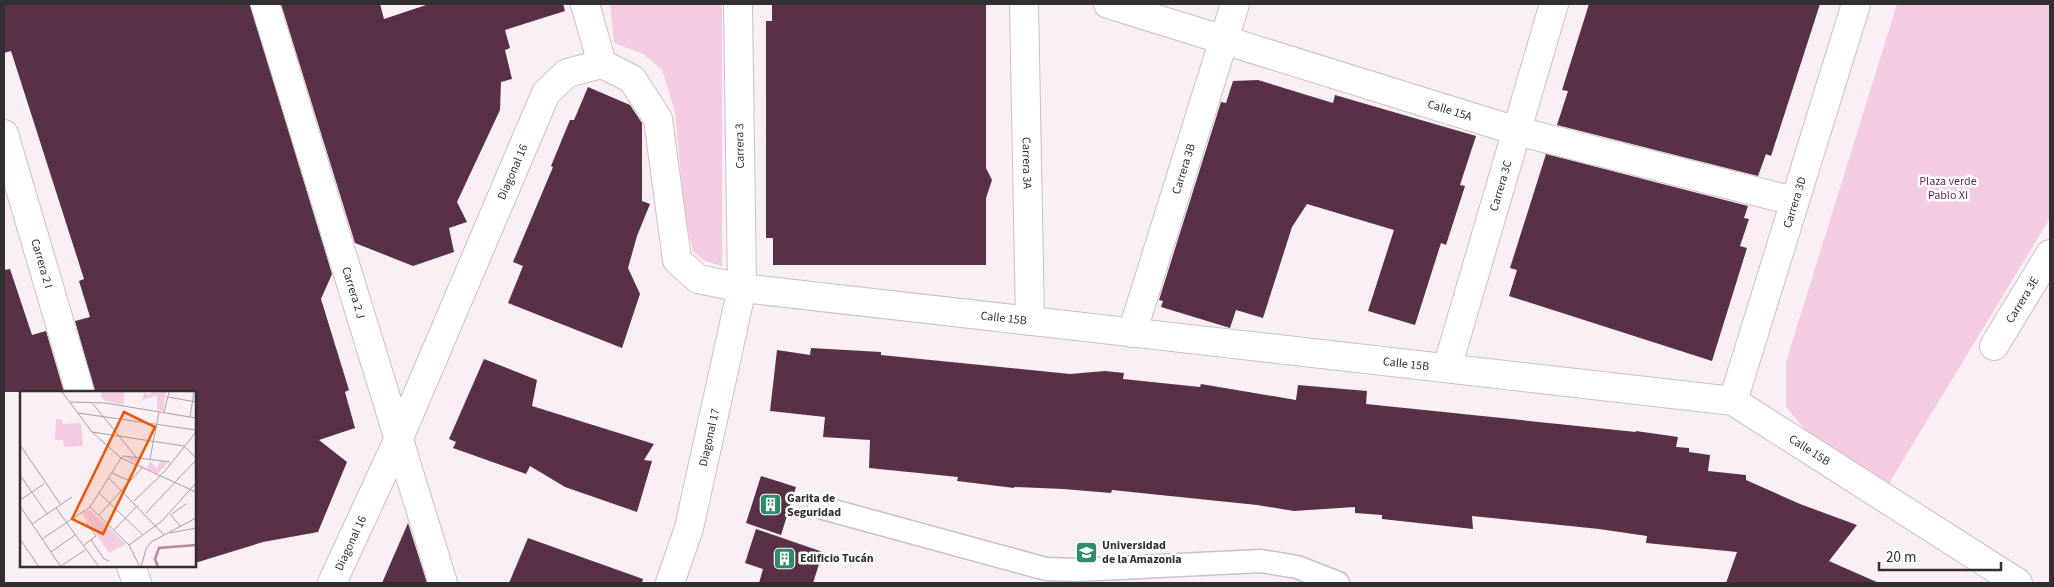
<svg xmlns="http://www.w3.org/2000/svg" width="2054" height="587" font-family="'Source Sans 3',sans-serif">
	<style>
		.green { fill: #f3cbe2 }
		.building { fill: #583149 }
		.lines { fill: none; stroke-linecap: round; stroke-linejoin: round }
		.service-casing { stroke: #ccc1c7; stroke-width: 25 }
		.minor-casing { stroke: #ccc1c7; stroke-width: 30 }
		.service { stroke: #fff; stroke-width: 22 }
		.minor { stroke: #fff; stroke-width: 28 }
		.labels { text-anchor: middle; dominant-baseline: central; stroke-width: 5; stroke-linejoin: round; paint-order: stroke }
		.street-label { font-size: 12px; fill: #332e31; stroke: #fff }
		.park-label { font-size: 12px; fill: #662c51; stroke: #fff }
		.poi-label { font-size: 12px; font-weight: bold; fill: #332e31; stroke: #fff; text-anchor: start }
		.inset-river { fill: none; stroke: #b689a3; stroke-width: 2.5 }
		.inset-road { fill: none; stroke: #aaa2a7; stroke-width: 1 }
		.view { fill: #e8590c; fill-opacity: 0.15; stroke: #e8590c; stroke-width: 2.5 }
		.inset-edge { fill: none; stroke: #332e31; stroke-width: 2.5 }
	</style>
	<rect width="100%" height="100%" fill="#faeff5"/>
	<!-- green -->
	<path class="green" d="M 610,4 L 722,4 L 722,266 L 705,261 L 693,251 L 685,217 L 675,112 L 662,70 L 643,54 L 614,43 Z
		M 1897,4 L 2050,4 L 2050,218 L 1888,485 L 1812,438 L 1786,407 L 1786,362 Z"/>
	<!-- building -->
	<path class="building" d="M 4,4 L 250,4 L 332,274 L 321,299 L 349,390 L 345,392 L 355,428 L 319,440 L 347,462 L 318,532 L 263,542 L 195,563 L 195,392 L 95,392 L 75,321 L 90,317 L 79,281 L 84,279 L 11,51 L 4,53 Z
		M 281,4 L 380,4 L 384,19 L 429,4 L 563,4 L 565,11 L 505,30 L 510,48 L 505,50 L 512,79 L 501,82 L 500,110 L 457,202 L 467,222 L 449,228 L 454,252 L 413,266 L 355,243 Z
		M 772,4 L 986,4 L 986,168 L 992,180 L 986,198 L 986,265 L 773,265 L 773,238 L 766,238 L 766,21 L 772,21 Z
		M 1589,4 L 1820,4 L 1771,156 L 1766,154 L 1758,176 L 1557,125 L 1568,91 L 1562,90 Z
		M 1258,80 L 1333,103 L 1335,95 L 1476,136 L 1460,185 L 1465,186 L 1446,245 L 1441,243 L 1415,325 L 1368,311 L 1394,230 L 1307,204 L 1292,227 L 1263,318 L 1236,310 L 1230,328 L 1161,307 L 1163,301 L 1159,300 L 1221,102 L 1226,103 L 1233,81 Z
		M 588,87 L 630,105 L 642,123 L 642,201 L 650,204 L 637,236 L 628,268 L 640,294 L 622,348 L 508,303 L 523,266 L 513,262 L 553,167 L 551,166 L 570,120 L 574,120 Z
		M 1546,154 L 1748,206 L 1744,218 L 1749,219 L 1740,246 L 1747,248 L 1712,361 L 1509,296 L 1517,270 L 1510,268 Z
		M 10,269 L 32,335 L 46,331 L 64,392 L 4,392 L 4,270 Z
		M 811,348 L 881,352 L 881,355 L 1070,374 L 1105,371 L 1124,373 L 1123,379 L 1200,387 L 1201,384 L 1296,400 L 1298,385 L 1367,391 L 1366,404 L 1636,432 L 1636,431 L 1678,437 L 1676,447 L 1689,448 L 1689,452 L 1710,455 L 1708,471 L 1746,475 L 1746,480 L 1800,504 L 1857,525 L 1829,561 L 1879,583 L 1726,583 L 1737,552 L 1646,543 L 1647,536 L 1599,529 L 1472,516 L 1473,529 L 1382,519 L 1382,515 L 1355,513 L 1355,507 L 1294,511 L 1257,505 L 1112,490 L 1111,493 L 1063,489 L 1014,487 L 1014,488 L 957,481 L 958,477 L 869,468 L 870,440 L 823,437 L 825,417 L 770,411 L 777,350 L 810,355 Z
		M 484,359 L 537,380 L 532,406 L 654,444 L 644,460 L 652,461 L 637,512 L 565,487 L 530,466 L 526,474 L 453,448 L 456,442 L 449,439 Z
		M 761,476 L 796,487 L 781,535 L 746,523 Z
		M 408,523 L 427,583 L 382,583 Z
		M 756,529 L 823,552 L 813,583 L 759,583 L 763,569 L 745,563 Z
		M 528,538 L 643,579 L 642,583 L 509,583 Z"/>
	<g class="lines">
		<defs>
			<path id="service" d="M 819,507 L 1046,569 L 1078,570 L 1261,561 L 1297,567 L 1338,583"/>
			<g id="minor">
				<path id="s1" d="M 265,4 L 443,583"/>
				<path d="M 585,4 L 602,64"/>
				<path id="s2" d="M 1024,4 L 1030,321"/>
				<path id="s3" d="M 1108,4 L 1517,131 L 1794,201"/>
				<path id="s4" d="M 4,134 L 80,392"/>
				<path id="s5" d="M 1132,333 L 1235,4"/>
				<path id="s6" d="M 1994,346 L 2050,254"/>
				<path id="s7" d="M 1447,368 L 1554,4"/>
				<path id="s8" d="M 1733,401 L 1856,4"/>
				<path d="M 131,566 L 137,583"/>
				<path id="s9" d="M 332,583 L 399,438 L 546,93 L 567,73 L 602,64 L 632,79 L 658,119 L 677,260 L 698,279 L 742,288 L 1733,401 L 2018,583"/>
				<path id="s10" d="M 670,583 L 689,528 L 742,288 L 738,4"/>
			</g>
		</defs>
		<!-- service casing -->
		<use href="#service" class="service-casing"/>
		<!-- minor casing -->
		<use href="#minor" class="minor-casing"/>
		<!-- service -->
		<use href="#service" class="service"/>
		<!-- minor -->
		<use href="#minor" class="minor"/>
	</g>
	<!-- icons -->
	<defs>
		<symbol id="building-square" viewBox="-11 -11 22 22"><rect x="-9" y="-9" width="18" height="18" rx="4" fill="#2c8e68" stroke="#fff"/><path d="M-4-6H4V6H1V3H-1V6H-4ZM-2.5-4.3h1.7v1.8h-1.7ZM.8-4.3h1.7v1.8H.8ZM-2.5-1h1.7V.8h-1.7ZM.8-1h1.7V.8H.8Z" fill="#fff"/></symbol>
		<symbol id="university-square" viewBox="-11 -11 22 22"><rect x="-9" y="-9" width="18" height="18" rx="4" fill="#2c8e68" stroke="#fff"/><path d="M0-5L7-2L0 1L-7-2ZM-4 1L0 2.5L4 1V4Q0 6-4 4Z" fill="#fff"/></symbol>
	</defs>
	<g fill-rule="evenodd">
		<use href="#building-square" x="758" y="492" width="25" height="25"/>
		<use href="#university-square" x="1074" y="540" width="25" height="25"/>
		<use href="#building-square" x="772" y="546" width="25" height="25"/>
	</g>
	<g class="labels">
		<!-- street labels -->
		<g class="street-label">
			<text stroke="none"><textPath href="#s3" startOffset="358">Calle 15A</textPath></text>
			<text transform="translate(740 146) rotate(-91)">Carrera 3</text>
			<text stroke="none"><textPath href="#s2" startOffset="159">Carrera 3A</textPath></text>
			<text stroke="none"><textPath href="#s5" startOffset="172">Carrera 3B</textPath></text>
			<text stroke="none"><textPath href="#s9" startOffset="449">Diagonal 16</textPath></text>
			<text stroke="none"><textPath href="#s7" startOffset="190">Carrera 3C</textPath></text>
			<text stroke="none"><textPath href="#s8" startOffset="208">Carrera 3D</textPath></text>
			<text stroke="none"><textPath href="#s4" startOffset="135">Carrera 2 I</textPath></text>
			<text stroke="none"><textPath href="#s1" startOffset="302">Carrera 2 J</textPath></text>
			<text stroke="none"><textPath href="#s6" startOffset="54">Carrera 3E</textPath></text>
			<text stroke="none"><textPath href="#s9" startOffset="1160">Calle 15B</textPath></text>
			<text stroke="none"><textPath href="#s9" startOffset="1565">Calle 15B</textPath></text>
			<text stroke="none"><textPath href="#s10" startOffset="151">Diagonal 17</textPath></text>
			<text stroke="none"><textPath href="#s9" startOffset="1985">Calle 15B</textPath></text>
			<text stroke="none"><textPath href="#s9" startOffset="44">Diagonal 16</textPath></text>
		</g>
		<!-- park labels -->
		<g class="park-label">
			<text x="1948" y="181">Plaza verde<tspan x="1948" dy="14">Pablo XI</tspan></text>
		</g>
		<!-- poi labels -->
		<g class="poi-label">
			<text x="787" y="498">Garita de<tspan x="787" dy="14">Seguridad</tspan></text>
			<text x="1102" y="545">Universidad<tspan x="1102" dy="14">de la Amazonia</tspan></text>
			<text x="800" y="558">Edificio Tucán</text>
		</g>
	</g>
	<!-- overview -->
	<g transform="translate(20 391)">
		<rect width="176" height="176" fill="#faeff5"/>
		<path d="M 81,1 L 104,1 L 104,14 L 85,10 L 81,6 ZM 124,1 L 128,4 L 133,1 L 146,1 L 143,20 L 137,19 L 137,4 L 123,9 ZM 36,28 L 42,28 L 43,33 L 61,32 L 63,55 L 44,56 L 43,49 L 35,49 ZM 104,66 L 121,68 L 119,73 L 127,77 L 130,70 L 137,77 L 140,70 L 148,72 L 137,83 ZM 68,119 L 71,120 L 106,153 L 89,162 L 62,122 Z" fill="#f3cbe2"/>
		<path class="inset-river" d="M 138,176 L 135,168 L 139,157 L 176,154"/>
		<path class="inset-road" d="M 42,1 L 72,41 L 101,67 L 176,101M 148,6 L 176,11M 50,11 L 85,12 L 176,27M 73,13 L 116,66M 144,21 L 149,1M 58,22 L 176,39M 170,26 L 174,1M 72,41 L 164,55 L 176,67M 0,54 L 41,114M 101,67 L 104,65 L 150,71M 130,68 L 139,21M 92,82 L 110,90M 0,84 L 27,123M 89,87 L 144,144M 79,102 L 123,144M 0,109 L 24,93M 114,110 L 145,80 L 176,41M 0,115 L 41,176M 70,116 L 109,154 L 120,176M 36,117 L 79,176M 126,122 L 176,69M 150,123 L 161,136M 152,123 L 166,113M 79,124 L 122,77M 12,133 L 52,106M 94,139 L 118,114M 150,142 L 176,137M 0,148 L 19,176M 22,148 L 70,116 L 101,67M 71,149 L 84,168 L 89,170M 109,154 L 142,130 L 176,92M 63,155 L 76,145 L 66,131M 31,161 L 55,144M 41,175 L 65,159M 121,176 L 126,158 L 131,151 L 176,127"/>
		<path class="view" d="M 104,21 L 135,36 L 83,143 L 52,128 Z"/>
		<rect width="176" height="176" class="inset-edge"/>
	</g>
	<!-- border -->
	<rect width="2054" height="587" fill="none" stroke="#332e31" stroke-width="10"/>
	<!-- scale -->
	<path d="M1879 562v8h122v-8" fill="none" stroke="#332e31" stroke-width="2.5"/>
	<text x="1886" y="562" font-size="15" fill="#332e31" stroke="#ffffff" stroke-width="4" paint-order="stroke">20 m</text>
</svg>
